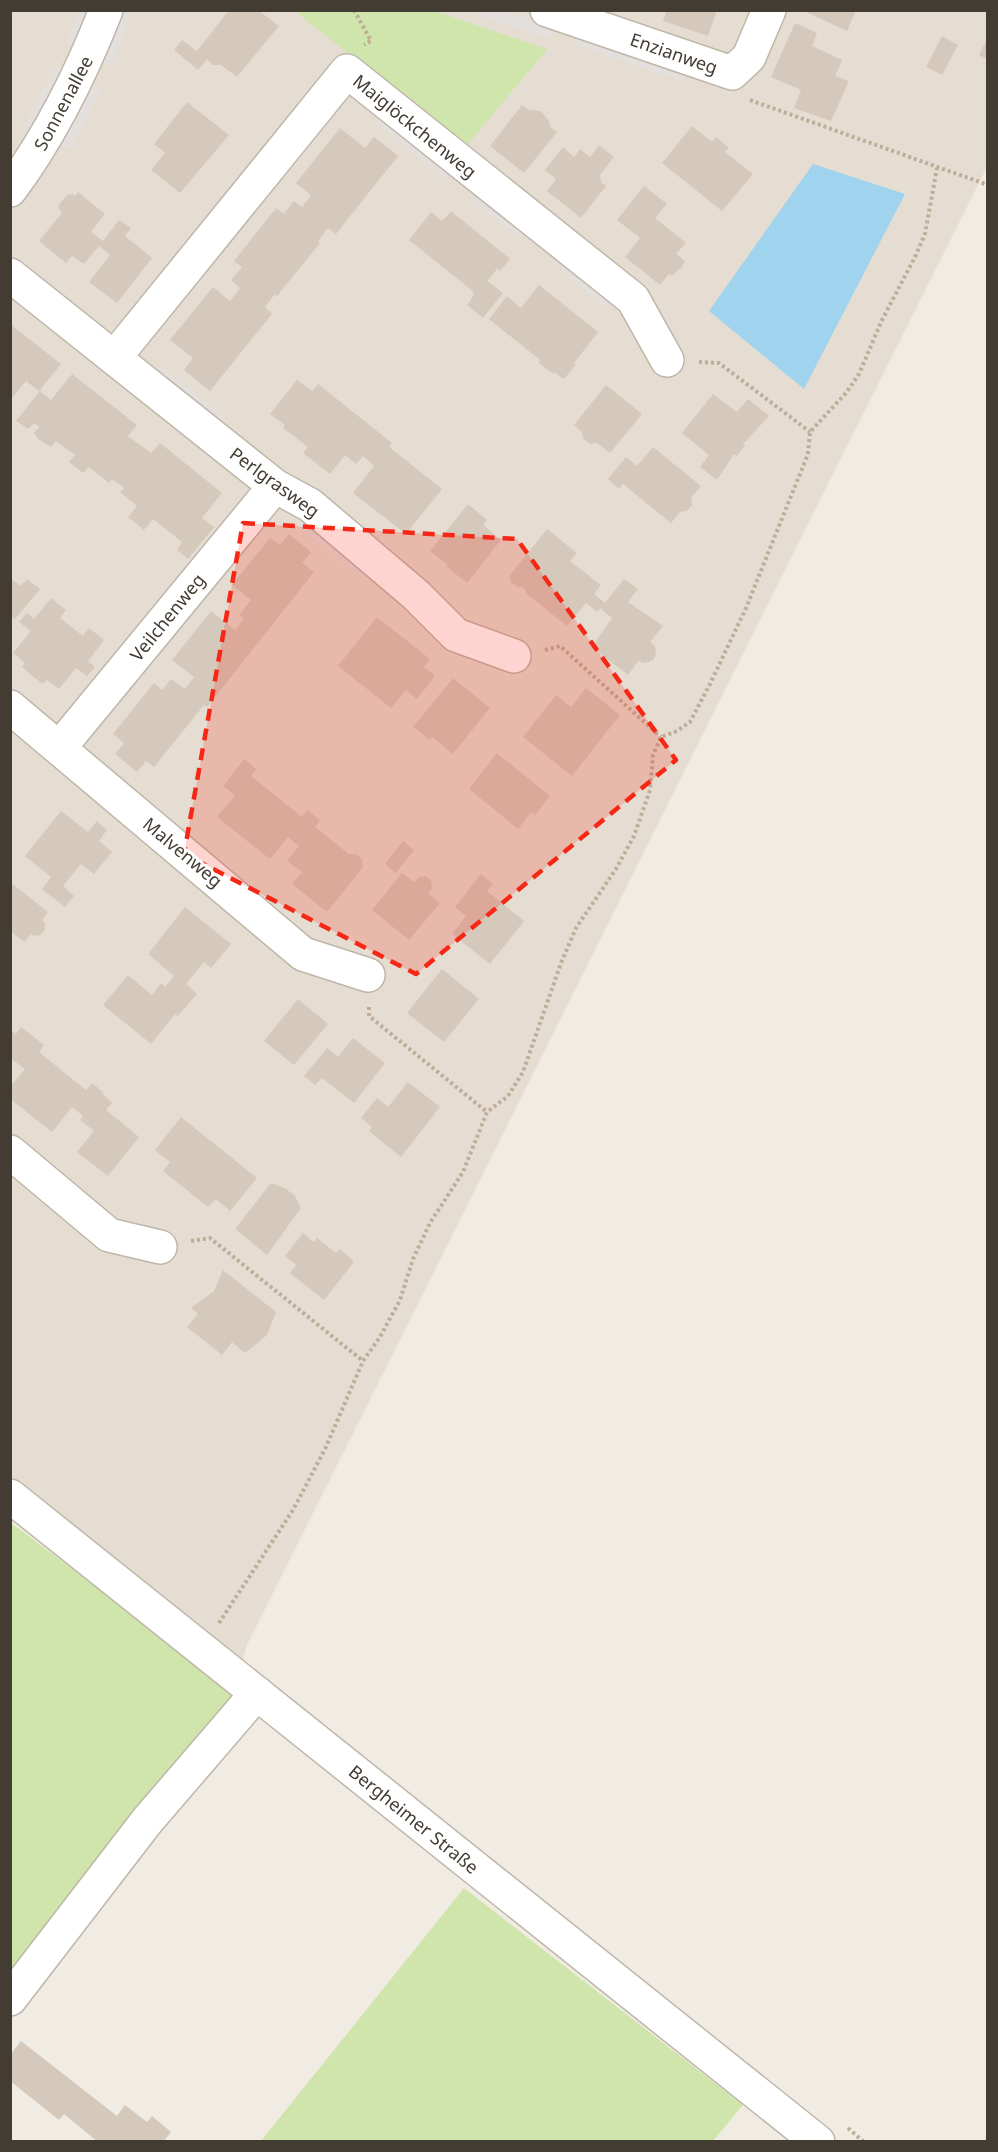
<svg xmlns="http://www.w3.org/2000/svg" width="998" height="2152" font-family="'Noto Sans',sans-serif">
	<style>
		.residential { fill: #e5ddd1 }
		.green { fill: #cfe5ac }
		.parking { fill: #e2dfdc }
		.water { fill: #9fd3ee }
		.building { fill: #d5c9bc }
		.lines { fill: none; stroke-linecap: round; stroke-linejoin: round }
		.minor-casing { stroke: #bfb6a9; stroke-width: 36 }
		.path { stroke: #bead97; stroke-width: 4; stroke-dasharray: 3 3; stroke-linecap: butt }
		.minor { stroke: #fff; stroke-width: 33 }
		.marked { fill: #f62715; fill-opacity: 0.2; stroke: #f62715; stroke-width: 4.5; stroke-dasharray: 12 8; stroke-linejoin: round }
		.labels { text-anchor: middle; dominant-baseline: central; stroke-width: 6; stroke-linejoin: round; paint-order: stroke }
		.street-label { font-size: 18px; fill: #433c33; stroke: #fff }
	</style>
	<rect width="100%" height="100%" fill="#f1ece3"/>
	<!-- residential -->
	<path class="residential" d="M 10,11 L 987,11 L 987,167 L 246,1647 L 236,1692 L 11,1519 Z"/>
	<!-- green -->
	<path class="green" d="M 295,11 L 434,11 L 547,49 L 465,148 Z
		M 10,1522 L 236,1692 L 10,1972 Z
		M 464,1888 L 743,2105 L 713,2141 L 261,2141 Z"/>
	<!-- parking -->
	<path class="parking" d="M 79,11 L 90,11 L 75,47 L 67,42 Z
		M 122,11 L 132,11 L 113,63 L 109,66 L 102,63 Z
		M 465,11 L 503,11 L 555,28 L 551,39 Z
		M 577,36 L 683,71 L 680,81 L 574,45 Z
		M 56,65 L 65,70 L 34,129 L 25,124 Z
		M 93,84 L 101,89 L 70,149 L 61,145 Z
		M 383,116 L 452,172 L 446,180 L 377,124 Z
		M 480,194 L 524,230 L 519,237 L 474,202 Z
		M 565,262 L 611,299 L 604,307 L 560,270 Z
		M 162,367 L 225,417 L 218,424 L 155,375 Z
		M 305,518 L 373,573 L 367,581 L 299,526 Z"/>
	<!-- water -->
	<path class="water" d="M 813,164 L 905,194 L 804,389 L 709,311 Z"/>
	<!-- building -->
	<path class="building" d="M 229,10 L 262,10 L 262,13 L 279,26 L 237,77 L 221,65 L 213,65 L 207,59 L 198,70 L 174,50 L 182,40 L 197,51 Z
		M 667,10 L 717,10 L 708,36 L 663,21 Z
		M 802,10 L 856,10 L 847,31 Z
		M 795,23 L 817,33 L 812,46 L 842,60 L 835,76 L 849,81 L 831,121 L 794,108 L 801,90 L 771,77 Z
		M 942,36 L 958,45 L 942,75 L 926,67 Z
		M 987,39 L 987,59 L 979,55 Z
		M 187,102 L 229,135 L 180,193 L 151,170 L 165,153 L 154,144 Z
		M 522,105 L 529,110 L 541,111 L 549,121 L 550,127 L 557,132 L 524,173 L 490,146 Z
		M 692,126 L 712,142 L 716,137 L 729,148 L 725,152 L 753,174 L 722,211 L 662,163 Z
		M 340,128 L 365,148 L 374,137 L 398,156 L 336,234 L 328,228 L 318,241 L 320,243 L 277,296 L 275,294 L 265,307 L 272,314 L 210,391 L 184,370 L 193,358 L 170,340 L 213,287 L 230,301 L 240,288 L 231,280 L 242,267 L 234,261 L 276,208 L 284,214 L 294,201 L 302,207 L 311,195 L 296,183 Z
		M 599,145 L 614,157 L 600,175 L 601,182 L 606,186 L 581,218 L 547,191 L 556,179 L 545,170 L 563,147 L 574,157 L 580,149 L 590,157 Z
		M 644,186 L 667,204 L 655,218 L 686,243 L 676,254 L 685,261 L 682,267 L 672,276 L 669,274 L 660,285 L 625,257 L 640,238 L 617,220 Z
		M 78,192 L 105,214 L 91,232 L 103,241 L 119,220 L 131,228 L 125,236 L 152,258 L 117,303 L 89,282 L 110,255 L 99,246 L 84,264 L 72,256 L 66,263 L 39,241 L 62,213 L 58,206 L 67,195 L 73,194 L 75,196 Z
		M 451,211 L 510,259 L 500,271 L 497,269 L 487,281 L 503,293 L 483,318 L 467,305 L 474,295 L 472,294 L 474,292 L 409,240 L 431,212 L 442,221 Z
		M 539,285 L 598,332 L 574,363 L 576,364 L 564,379 L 554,372 L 553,374 L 538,362 L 540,360 L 489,319 L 507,296 L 521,308 Z
		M 10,324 L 61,364 L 39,391 L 26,381 L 13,397 L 10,395 Z
		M 72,374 L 137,425 L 128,436 L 151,453 L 160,443 L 222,493 L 202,518 L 214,527 L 188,559 L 177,550 L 182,542 L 153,519 L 144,530 L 128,517 L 137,506 L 120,492 L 124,488 L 112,479 L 109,483 L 89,467 L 83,473 L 69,462 L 75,455 L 56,441 L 51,447 L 38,439 L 34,433 L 39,427 L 34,423 L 28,429 L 16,421 L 40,391 L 51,400 Z
		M 297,380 L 312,391 L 318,384 L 392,443 L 389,447 L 442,489 L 406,534 L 353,493 L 374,466 L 363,456 L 356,464 L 345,455 L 330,474 L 303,453 L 308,447 L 283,428 L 285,425 L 270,414 Z
		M 606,385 L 642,414 L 610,453 L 597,443 L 590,444 L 583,438 L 582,432 L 574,425 Z
		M 713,394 L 737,412 L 748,399 L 769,416 L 743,444 L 745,445 L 737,456 L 734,454 L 717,480 L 700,467 L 709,455 L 682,433 Z
		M 653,447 L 701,486 L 691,498 L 692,505 L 687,511 L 680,512 L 671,523 L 623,484 L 619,489 L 608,479 L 626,457 L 637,466 Z
		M 468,504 L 487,520 L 483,525 L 501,540 L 467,583 L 447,567 L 448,565 L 430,551 Z
		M 547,529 L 577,553 L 570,561 L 601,585 L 594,594 L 605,603 L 624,579 L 638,589 L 628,602 L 663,626 L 650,642 L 655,646 L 656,653 L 654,659 L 649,662 L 642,663 L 639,660 L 628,675 L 592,647 L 612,618 L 600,608 L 597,612 L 586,603 L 567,626 L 528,595 L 523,587 L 518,587 L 511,583 L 510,575 Z
		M 289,534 L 311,552 L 302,563 L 314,572 L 207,707 L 204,705 L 154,767 L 146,761 L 137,772 L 115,754 L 124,743 L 113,734 L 154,683 L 162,690 L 171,679 L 185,689 L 194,677 L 172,660 L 211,611 L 235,630 L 244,619 L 239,615 L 251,600 L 232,585 L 270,538 L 280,545 Z
		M 10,578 L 21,586 L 27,579 L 40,589 L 15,619 L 10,615 Z
		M 51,598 L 66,610 L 60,618 L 83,636 L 89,628 L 104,640 L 88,661 L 95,667 L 87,676 L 76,668 L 59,689 L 47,680 L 43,684 L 32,676 L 22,667 L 25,663 L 13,653 L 31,631 L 19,622 L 27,613 L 34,619 Z
		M 377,617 L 430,659 L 424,667 L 435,676 L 417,699 L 406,690 L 391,708 L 338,666 Z
		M 453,678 L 490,708 L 453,754 L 432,737 L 430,740 L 413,727 Z
		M 586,688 L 620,715 L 572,776 L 523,737 L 556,695 L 571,707 Z
		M 497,753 L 550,796 L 535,815 L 531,812 L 518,829 L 469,789 Z
		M 244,759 L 256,769 L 251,776 L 302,817 L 307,810 L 320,820 L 315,827 L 349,854 L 356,854 L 362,859 L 363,867 L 327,912 L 292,884 L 302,872 L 287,861 L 299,846 L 288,837 L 270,859 L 217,817 L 235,795 L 223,786 Z
		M 61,811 L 88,832 L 97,821 L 107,830 L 99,841 L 112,852 L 94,874 L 81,864 L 63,886 L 74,896 L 65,907 L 42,889 L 51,877 L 25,856 Z
		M 403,841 L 414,850 L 396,873 L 385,864 Z
		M 402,873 L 414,882 L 419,877 L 425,876 L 431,880 L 432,888 L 428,893 L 440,903 L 409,940 L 372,910 Z
		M 481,874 L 493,884 L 487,891 L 524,921 L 490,964 L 452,934 L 466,916 L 455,907 Z
		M 10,882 L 48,912 L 42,920 L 45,923 L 45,930 L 41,935 L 34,936 L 31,934 L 24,942 L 10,931 Z
		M 185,907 L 231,944 L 211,968 L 204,962 L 186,984 L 197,994 L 178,1016 L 175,1014 L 151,1044 L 103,1005 L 128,975 L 152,995 L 161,983 L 165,987 L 174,976 L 148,954 Z
		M 442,969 L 479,999 L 444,1042 L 407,1013 Z
		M 298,999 L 328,1024 L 294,1065 L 264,1041 Z
		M 21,1027 L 44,1045 L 39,1052 L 86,1090 L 92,1083 L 103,1092 L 102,1093 L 112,1103 L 106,1110 L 139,1137 L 108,1176 L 77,1152 L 94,1131 L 80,1120 L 83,1116 L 72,1107 L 52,1132 L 10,1099 L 10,1087 L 25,1069 L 10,1058 L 10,1029 L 16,1034 Z
		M 353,1038 L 385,1063 L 354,1103 L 322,1078 L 315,1085 L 304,1076 L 327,1048 L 338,1057 Z
		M 408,1082 L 440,1107 L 401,1157 L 369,1131 L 372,1127 L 361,1118 L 377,1098 L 388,1107 Z
		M 181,1117 L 257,1178 L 230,1211 L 216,1199 L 208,1207 L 163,1171 L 170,1162 L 155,1150 Z
		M 271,1183 L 285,1188 L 295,1196 L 301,1208 L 267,1255 L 235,1229 Z
		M 303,1233 L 314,1242 L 317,1238 L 336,1253 L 340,1249 L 354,1262 L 324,1300 L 290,1273 L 296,1265 L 285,1256 Z
		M 223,1270 L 276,1312 L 267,1335 L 245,1353 L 232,1342 L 222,1355 L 187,1327 L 198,1314 L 191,1308 L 214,1291 Z
		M 21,2041 L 117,2116 L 125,2105 L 147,2122 L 152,2116 L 171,2132 L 163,2142 L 98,2142 L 64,2114 L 59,2120 L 10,2081 L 10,2055 Z"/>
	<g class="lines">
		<defs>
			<path id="minor" d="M 547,10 L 732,73 L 749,57 L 769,10
				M 10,190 C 51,135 81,74 106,10
				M 10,275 L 275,486 L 310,505 L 416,595 L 456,635 L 514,656
				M 114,358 L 347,71 L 633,299 L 667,360
				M 10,707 L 303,954 L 368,975
				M 60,747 L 275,486
				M 10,1152 L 109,1235 L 160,1247
				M 10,1496 L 818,2142
				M 10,1999 L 147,1821 L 257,1693"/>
		</defs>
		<!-- minor casing -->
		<use href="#minor" class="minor-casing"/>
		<!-- path -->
		<path class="path" d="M 354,10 L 371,41 L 364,45
			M 750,100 L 988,185
			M 699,362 L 719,363 L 810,432
			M 545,650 L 560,646 L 661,737
			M 369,1007 L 369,1016 L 487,1112
			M 191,1241 L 210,1238 L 363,1361
			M 219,1623 L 293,1510 L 325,1449 L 363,1361 L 380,1337 L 400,1300 L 413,1259 L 430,1223 L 463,1172 L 487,1112 L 508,1096 L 523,1072 L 561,963 L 576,928 L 616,869 L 634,836 L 650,790 L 653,755 L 661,737 L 677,731 L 690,722 L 710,684 L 746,608 L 808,454 L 810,432 L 846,393 L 859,374 L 882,320 L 915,257 L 925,234 L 937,168
			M 848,2128 L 864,2142"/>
		<!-- minor -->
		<use href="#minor" class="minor"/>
	</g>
	<!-- marked area -->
	<path class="marked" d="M 243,523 L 517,539 L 676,760 L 416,974 L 184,854 Z"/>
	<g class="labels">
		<!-- street labels -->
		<g class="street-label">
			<text transform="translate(674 53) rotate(19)">Enzianweg</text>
			<text transform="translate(63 103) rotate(-62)">Sonnenallee</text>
			<text transform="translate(415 126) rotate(39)">Maiglöckchenweg</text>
			<text transform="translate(275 482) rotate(36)">Perlgrasweg</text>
			<text transform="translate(167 617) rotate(-51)">Veilchenweg</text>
			<text transform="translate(183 852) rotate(40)">Malvenweg</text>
			<text transform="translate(414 1819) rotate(39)">Bergheimer Straße</text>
		</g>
	</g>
	<!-- border -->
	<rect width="998" height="2152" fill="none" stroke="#433c33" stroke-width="24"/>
</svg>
